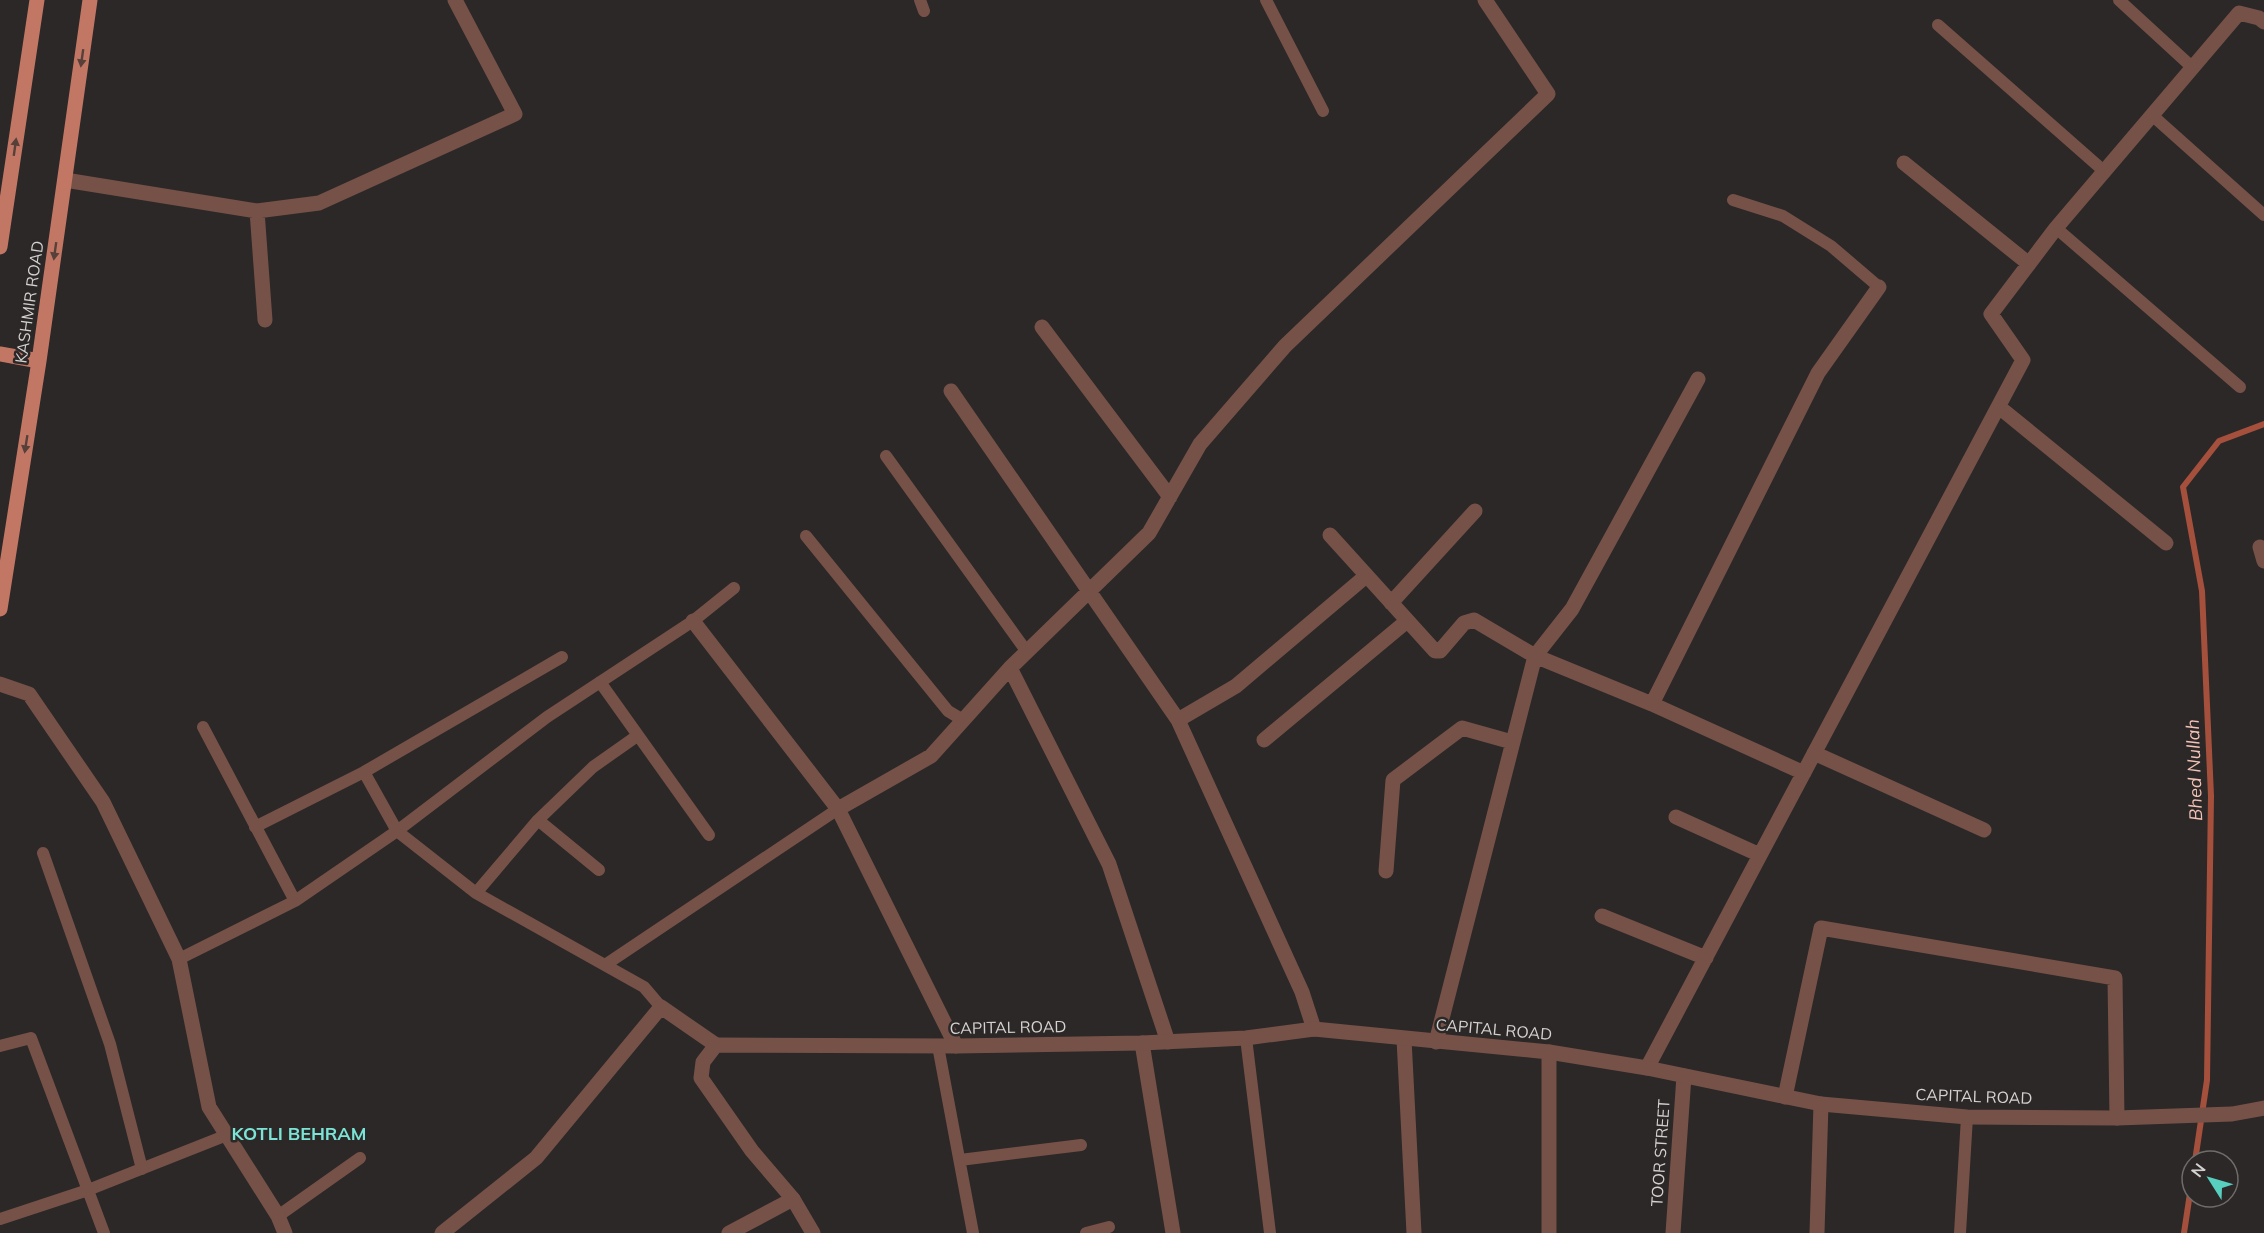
<svg xmlns="http://www.w3.org/2000/svg" width="2264" height="1233" font-family="Mulish,sans-serif">
	<style>
		.lines { fill: none; stroke-linecap: round; stroke-linejoin: round }
		.stream { stroke: #a4503c; stroke-width: 6 }
		.service { stroke: #765148; stroke-width: 12 }
		.minor { stroke: #765148; stroke-width: 15 }
		.tertiary { stroke: #765148; stroke-width: 15 }
		.primary { stroke: #c27765; stroke-width: 15 }
		.oneway { fill: #58403a }
		.labels { text-anchor: middle; dominant-baseline: central; stroke-width: 5; stroke-linejoin: round; paint-order: stroke }
		.street-label { font-size: 16px; fill: #d4d1d1; stroke: #2b2827 }
		.water-label { font-size: 18px; font-style: italic; fill: #f4c3b7; stroke: #2b2827 }
		.neighbourhood-label { font-size: 18px; font-weight: bold; fill: #7be4d6; stroke: #2b2827 }
	</style>
	<rect width="100%" height="100%" fill="#2b2827"/>
	<g class="lines">
		<!-- stream -->
		<path class="stream" d="M 2195,1161 L 2207,1080 L 2211,796 L 2202,591 L 2183,487 L 2219,441 L 2264,424
			M 2184,1233 L 2192,1180"/>
		<!-- service -->
		<path class="service" d="M 920,0 L 924,11
			M 1266,0 L 1323,111
			M 2119,0 L 2193,68
			M 1938,25 L 2105,172
			M 2153,116 L 2264,215
			M 1733,200 L 1783,216 L 1831,246 L 1879,287
			M 2056,228 L 2240,387
			M 886,456 L 1027,652
			M 806,536 L 948,711 L 963,720
			M 600,682 L 709,835
			M 203,727 L 295,901
			M 364,772 L 397,831 L 476,893 L 644,987 L 661,1007
			M 538,820 L 599,870
			M 255,827 L 364,772 L 562,657
			M 43,853 L 110,1044 L 142,1169
			M 476,893 L 538,820 L 593,767 L 637,736
			M 179,959 L 295,901 L 397,831 L 547,717 L 693,621 L 734,588
			M 605,965 L 838,809
			M 1246,1038 L 1270,1233
			M 0,1046 L 31,1038 L 104,1233
			M 938,1046 L 973,1233
			M 960,1160 L 1081,1145
			M 278,1216 L 360,1158
			M 0,1219 L 88,1190 L 227,1135
			M 1086,1233 L 1109,1227
			M 1960,1233 L 1967,1117"/>
		<!-- minor -->
		<path class="minor" d="M 1904,163 L 2029,264
			M 65,180 L 257,211 L 319,203 L 515,114 L 455,0
			M 257,211 L 265,320
			M 1042,327 L 1170,497
			M 951,391 L 1178,720 L 1302,992 L 1314,1029
			M 1999,407 L 2166,543
			M 1330,535 L 1435,651 L 1440,651 L 1464,623 L 1474,620 L 1535,656 L 1652,704 L 1804,773
			M 2260,547 L 2264,561
			M 1391,603 L 1475,511
			M 693,621 L 838,809 L 956,1046
			M 1010,668 L 1109,864 L 1168,1042
			M 0,684 L 29,694 L 103,802 L 179,959 L 209,1107 L 278,1216 L 285,1233
			M 1652,704 L 1818,373 L 1879,287
			M 1178,720 L 1236,686 L 1366,576
			M 1264,740 L 1407,621
			M 1814,753 L 1984,830
			M 838,809 L 931,756 L 1010,668 L 1149,533 L 1200,444 L 1285,346 L 1548,94 L 1485,0
			M 1676,817 L 1760,855
			M 1386,871 L 1393,780 L 1462,728 L 1512,742
			M 1602,916 L 1706,958
			M 1404,1039 L 1414,1233
			M 1436,1042 L 1535,656 L 1572,609 L 1698,379
			M 1142,1043 L 1173,1233
			M 1549,1052 L 1549,1233
			M 1647,1068 L 2023,360 L 1991,314 L 2056,228 L 2239,13 L 2259,18 L 2264,22
			M 1785,1097 L 1821,928 L 2115,978 L 2117,1118
			M 793,1199 L 813,1233
			M 442,1233 L 536,1158 L 661,1007 L 716,1045
			M 1673,1233 L 1684,1076
			M 1817,1233 L 1821,1104"/>
		<!-- tertiary -->
		<path class="tertiary" d="M 729,1233 L 793,1199 L 752,1151 L 701,1078 L 703,1062 L 716,1045 L 956,1046 L 1142,1043 L 1246,1038 L 1314,1029 L 1549,1052 L 1647,1068 L 1821,1104 L 1967,1117 L 2117,1118 L 2232,1114 L 2264,1108"/>
		<!-- primary -->
		<path class="primary" d="M 0,247 L 37,0
			M 0,354 L 39,361
			M 0,609 L 39,361 L 90,0"/>
	</g>
	<!-- one-way arrows -->
	<defs><path id="oneway-solid" d="M-6-.8H1V-3.2L6.5 0L1 3.2V.8H-6Z" transform="scale(1.5)"/></defs>
	<g class="oneway">
		<use href="#oneway-solid" transform="translate(82 58) rotate(98)"/>
		<use href="#oneway-solid" transform="translate(15 147) rotate(-82)"/>
		<use href="#oneway-solid" transform="translate(55 251) rotate(98)"/>
		<use href="#oneway-solid" transform="translate(26 444) rotate(99)"/>
	</g>
	<g class="labels">
		<!-- street labels -->
		<g class="street-label">
			<text transform="translate(29 302) rotate(-82)">KASHMIR ROAD</text>
			<text transform="translate(1008 1027) rotate(-1)">CAPITAL ROAD</text>
			<text transform="translate(1494 1029) rotate(5)">CAPITAL ROAD</text>
			<text transform="translate(1974 1096) rotate(2)">CAPITAL ROAD</text>
			<text transform="translate(1660 1153) rotate(-86)">TOOR STREET</text>
		</g>
		<!-- water labels -->
		<g class="water-label">
			<text transform="translate(2194 770) rotate(-92)">Bhed Nullah</text>
		</g>
		<!-- neighbourhood labels -->
		<g class="neighbourhood-label">
			<text x="299" y="1133">KOTLI BEHRAM</text>
		</g>
	</g>
	<!-- north arrow -->
	<g transform="translate(2210 1179) rotate(307)"><circle r="28" fill="#2b2827" stroke="#6f6c6b" stroke-width="1.5"/>
	<path d="M0-4.5L10 22L0 15L-10 22Z" fill="#58cebf"/>
	<text y="-9" font-size="16" font-weight="bold" text-anchor="middle" fill="#d4d1d1">N</text>
	</g>
</svg>
